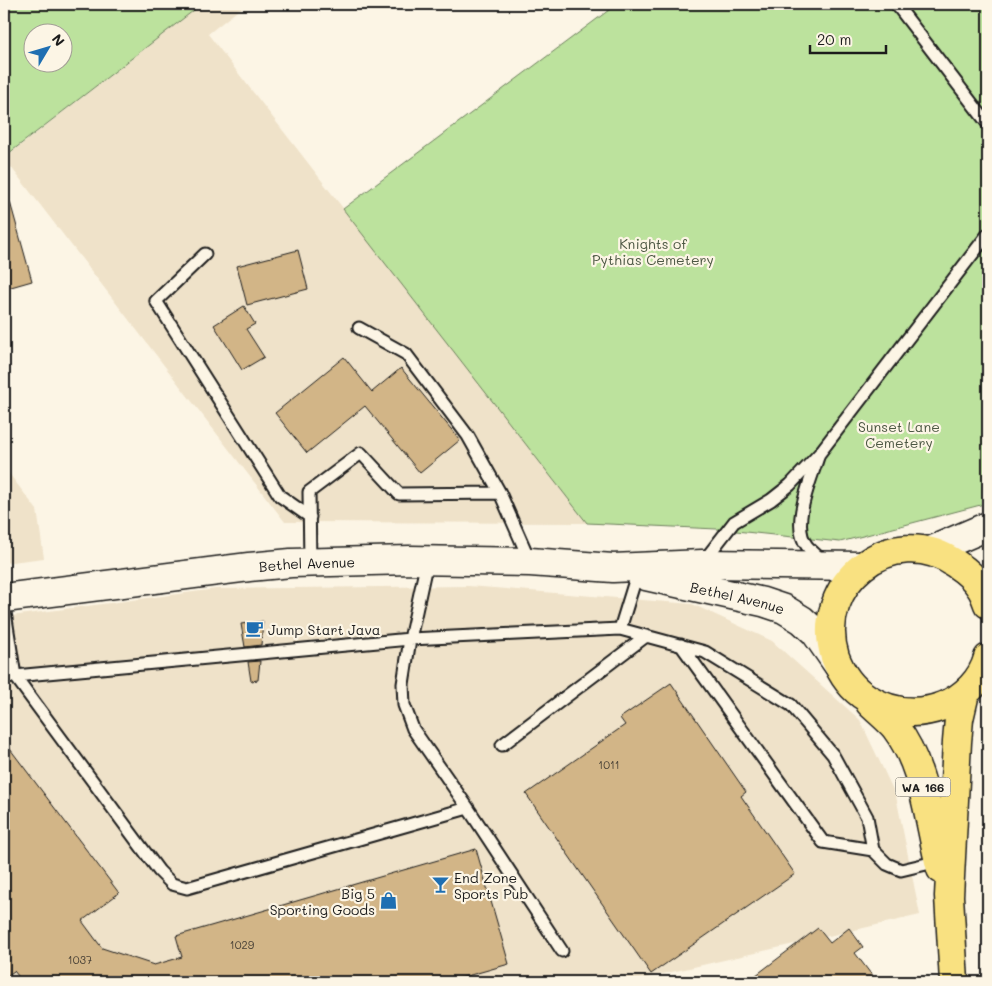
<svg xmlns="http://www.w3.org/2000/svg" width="992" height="986" font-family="Mali,sans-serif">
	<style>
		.built { fill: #efe2c9 }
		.green { fill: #bce29d; stroke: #6c7f5c; fill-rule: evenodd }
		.building { fill: #d2b587; stroke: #1c1c1c }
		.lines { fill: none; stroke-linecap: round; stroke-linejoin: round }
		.service-casing { stroke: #1c1c1c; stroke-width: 15 }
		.secondary-casing { stroke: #1c1c1c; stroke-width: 31 }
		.primary-casing { stroke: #1c1c1c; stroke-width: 31 }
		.service { stroke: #fcf5e5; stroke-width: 11 }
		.secondary { stroke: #fcf5e5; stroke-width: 28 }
		.primary { stroke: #f9e181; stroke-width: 28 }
		.labels { text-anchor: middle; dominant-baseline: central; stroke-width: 4.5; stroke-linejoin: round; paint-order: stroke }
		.number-label { font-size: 11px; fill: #4a4237 }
		.shield { fill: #fcf5e5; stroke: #5f5d58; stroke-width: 1 }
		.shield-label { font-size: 12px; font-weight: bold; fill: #1c1c1c }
		.park-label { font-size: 14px; fill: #4c5743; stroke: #fcf5e5 }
		.street-label { font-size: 14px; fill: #1c1c1c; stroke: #fcf5e5 }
		.poi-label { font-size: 14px; fill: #1c1c1c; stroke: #fcf5e5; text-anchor: start }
	</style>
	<rect width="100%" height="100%" fill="#fcf5e5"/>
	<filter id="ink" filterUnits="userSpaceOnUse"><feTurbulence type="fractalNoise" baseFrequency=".02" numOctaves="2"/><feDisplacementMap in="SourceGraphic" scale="10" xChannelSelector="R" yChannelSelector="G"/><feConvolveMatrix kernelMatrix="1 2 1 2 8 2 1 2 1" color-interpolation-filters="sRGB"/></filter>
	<g filter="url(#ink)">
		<!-- built -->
		<path class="built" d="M 202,4 L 246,4 L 208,34 L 587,523 L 285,522 L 4,158 Z
			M 4,467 L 37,510 L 44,558 L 4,563 Z
			M 468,586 L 692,604 L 772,641 L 860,720 L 896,796 L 920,915 L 628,982 L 4,982 L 4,617 L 216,589 Z"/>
		<!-- green -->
		<path class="green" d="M 4,4 L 202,4 L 4,157 ZM 32,32 L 62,32 L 62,62 L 32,62 Z
			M 617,4 L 988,4 L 988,503 L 840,542 L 717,529 L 587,523 L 343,209 Z"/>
		<!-- building -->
		<path class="building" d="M 10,202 L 32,281 L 4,289 L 4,203 Z
			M 298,250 L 308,289 L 247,305 L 237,266 Z
			M 244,306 L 255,324 L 246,329 L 264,357 L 242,370 L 214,325 Z
			M 344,357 L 372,392 L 401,368 L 460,440 L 420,473 L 365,406 L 307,453 L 275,413 Z
			M 263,621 L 261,645 L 245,647 L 241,624 Z
			M 260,661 L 258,680 L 251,681 L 248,662 Z
			M 671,683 L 746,792 L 741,796 L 795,874 L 651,974 L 526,794 L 625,725 L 620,718 Z
			M 4,741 L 119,893 L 82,921 L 102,948 L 154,965 L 182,957 L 176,936 L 476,849 L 509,964 L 446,982 L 23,982 L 14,971 L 4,978 Z
			M 818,928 L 830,943 L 849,928 L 863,947 L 855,953 L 877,982 L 747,982 Z"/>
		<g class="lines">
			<defs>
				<path id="service" d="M 896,4 L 988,124
					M 205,254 L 156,301 L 280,496 L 310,517
					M 359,328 L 406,354 L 468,436 L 500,493
					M 818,457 C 811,480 790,525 807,546 C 812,552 819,557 824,562
					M 427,561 L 410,639 L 620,629 L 705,652 L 791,705 L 833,755 L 867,817 L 873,850 L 887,864 L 901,870 L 939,861
					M 703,562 L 734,522 L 771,500 L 790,485 L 819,454 L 988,234
					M 310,563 L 309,492 L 361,453 L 399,494 L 500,493 L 530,561
					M 4,606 L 15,676 L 4,679
					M 620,629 L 637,574
					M 681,645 L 823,842 L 873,850
					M 502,745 L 646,636
					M 468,808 L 413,729 L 404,705 L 403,684 L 410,639 L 15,676 L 159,871 L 172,884 L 187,888 L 468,808 L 562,951"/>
				<g id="secondary">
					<path d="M 930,551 L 988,526"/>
					<path id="s1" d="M 646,576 L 763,602 L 784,609 L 802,620 L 815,632 L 838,665"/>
					<path id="s2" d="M 4,598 L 249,567 L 291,563 L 410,560 L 530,562 L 613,568 L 702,564 L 862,566"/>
				</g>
				<path id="primary" d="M 988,604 C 986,599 984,592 980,587 C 974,577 965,570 956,564 C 892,519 812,584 835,657 C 841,673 852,689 867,698 C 891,713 917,716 943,706 C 964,698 982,680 988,658
					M 870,703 C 878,711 888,719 895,727 C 926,768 928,821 941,869
					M 954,982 L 949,896 L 957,742 L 959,719 L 965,693"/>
			</defs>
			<!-- service casing -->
			<use href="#service" class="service-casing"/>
			<!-- secondary casing -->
			<use href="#secondary" class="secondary-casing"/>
			<!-- primary casing -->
			<use href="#primary" class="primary-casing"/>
			<!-- service -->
			<use href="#service" class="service"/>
			<!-- secondary -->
			<use href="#secondary" class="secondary"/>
			<!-- primary -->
			<use href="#primary" class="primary"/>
		</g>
	</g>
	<!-- icons -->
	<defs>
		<symbol id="cafe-bare" viewBox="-9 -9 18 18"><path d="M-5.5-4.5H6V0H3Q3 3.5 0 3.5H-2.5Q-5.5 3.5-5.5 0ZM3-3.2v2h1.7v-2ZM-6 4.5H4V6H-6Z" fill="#1f6fb2" stroke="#fcf5e5" stroke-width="2.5" paint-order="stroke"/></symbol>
		<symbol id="bar-bare" viewBox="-9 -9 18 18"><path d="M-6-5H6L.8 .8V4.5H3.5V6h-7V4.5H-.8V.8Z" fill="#1f6fb2" stroke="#fcf5e5" stroke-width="2.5" paint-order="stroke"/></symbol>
		<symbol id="shop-bare" viewBox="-9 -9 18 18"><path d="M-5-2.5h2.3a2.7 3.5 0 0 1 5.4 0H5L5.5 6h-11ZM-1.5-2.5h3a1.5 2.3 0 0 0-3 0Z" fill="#1f6fb2" stroke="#fcf5e5" stroke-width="2.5" paint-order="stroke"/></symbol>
	</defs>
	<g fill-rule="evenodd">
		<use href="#cafe-bare" x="242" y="616" width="25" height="25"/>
		<use href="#bar-bare" x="428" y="872" width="25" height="25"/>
		<use href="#shop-bare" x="376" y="888" width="25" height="25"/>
	</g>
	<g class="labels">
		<!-- number labels -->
		<g class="number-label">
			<text x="609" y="764">1011</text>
			<text x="242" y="944">1029</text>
			<text x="80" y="959">1037</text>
		</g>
		<!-- shield labels -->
		<rect class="shield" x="895.5" y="777.5" width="55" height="19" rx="4"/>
		<g class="shield-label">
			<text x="923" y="787">WA 166</text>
		</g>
		<!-- park labels -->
		<g class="park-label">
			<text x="653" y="243">Knights of<tspan x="653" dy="16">Pythias Cemetery</tspan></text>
			<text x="899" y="426">Sunset Lane<tspan x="899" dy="16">Cemetery</tspan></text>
		</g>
		<!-- street labels -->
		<g class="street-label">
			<text stroke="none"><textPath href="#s2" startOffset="305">Bethel Avenue</textPath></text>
			<text stroke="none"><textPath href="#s1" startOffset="94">Bethel Avenue</textPath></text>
		</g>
		<!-- poi labels -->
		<g class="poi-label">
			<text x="268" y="629">Jump Start Java</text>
			<text x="454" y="877">End Zone<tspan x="454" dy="16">Sports Pub</tspan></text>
			<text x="375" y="893" text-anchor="end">Big 5<tspan x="375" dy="16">Sporting Goods</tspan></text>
		</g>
	</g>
	<!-- margin -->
	<rect width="992" height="986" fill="none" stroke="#fcf5e5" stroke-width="20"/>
	<rect x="10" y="10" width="972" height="966" fill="none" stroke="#1c1c1c" stroke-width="2" filter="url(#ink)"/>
	<!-- north arrow -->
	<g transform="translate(48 48) rotate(52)"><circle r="24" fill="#fcf5e5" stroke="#a29e95"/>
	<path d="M0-4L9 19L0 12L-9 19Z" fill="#1f6fb2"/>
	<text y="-8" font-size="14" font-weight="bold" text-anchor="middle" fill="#1c1c1c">N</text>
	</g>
	<!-- scale -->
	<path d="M810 45v8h76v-8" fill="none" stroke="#1c1c1c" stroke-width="2.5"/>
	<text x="817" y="45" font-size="15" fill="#1c1c1c" stroke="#fcf5e5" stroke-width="4" paint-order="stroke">20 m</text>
</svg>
